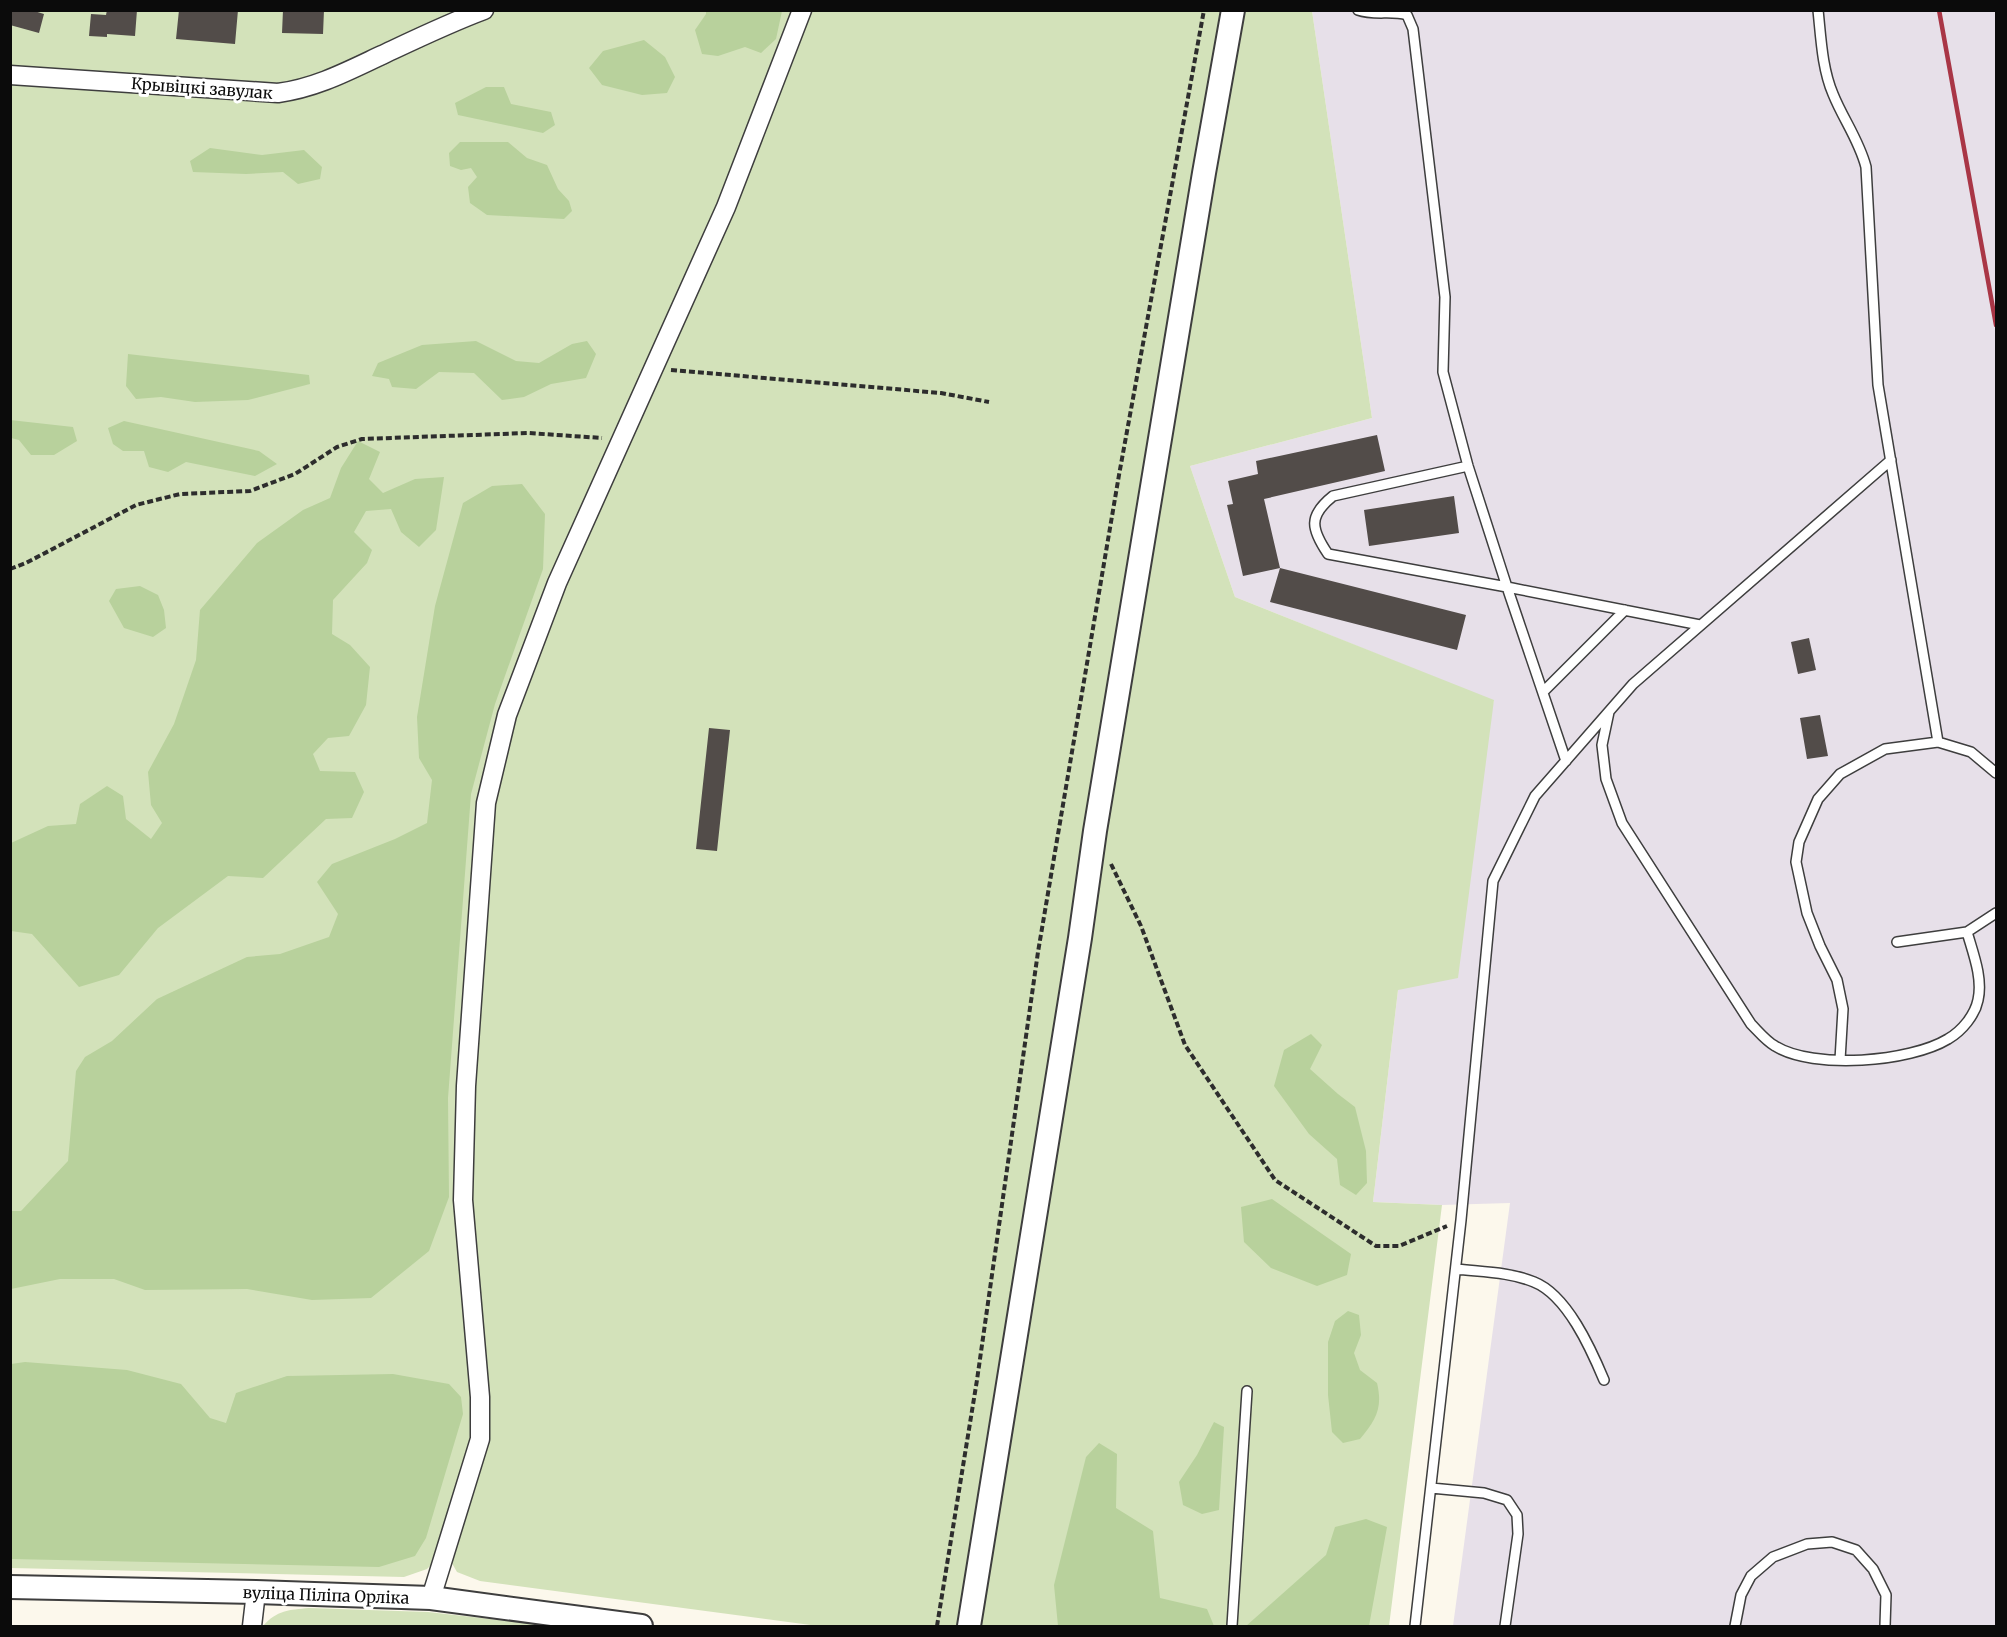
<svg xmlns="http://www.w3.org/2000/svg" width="2007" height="1637" font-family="Merriweather,serif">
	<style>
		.industrial { fill: #e7e0e9 }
		.green { fill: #d3e2ba }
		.forest { fill: #b8d19c }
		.building { fill: #524c49 }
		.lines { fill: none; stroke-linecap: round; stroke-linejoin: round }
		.service-casing { stroke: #3e3e3e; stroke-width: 12 }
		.minor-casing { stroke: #3e3e3e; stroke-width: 21 }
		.tertiary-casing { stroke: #3e3e3e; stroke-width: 26 }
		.path { stroke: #2d2d2d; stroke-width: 4; stroke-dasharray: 6 3; stroke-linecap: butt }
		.service { stroke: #fff; stroke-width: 9 }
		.minor { stroke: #fff; stroke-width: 18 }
		.tertiary { stroke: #fff; stroke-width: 22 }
		.rail { stroke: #a93646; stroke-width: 4.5 }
		.labels { text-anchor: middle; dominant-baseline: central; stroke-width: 6; stroke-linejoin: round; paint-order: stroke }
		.street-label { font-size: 16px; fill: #0b0b0b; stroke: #fff }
	</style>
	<rect width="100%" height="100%" fill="#fcf8ec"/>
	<!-- industrial -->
	<path class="industrial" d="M 1312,11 L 1996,11 L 1996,1626 L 1453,1626 L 1510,1203 L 1442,1205 L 1373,1202 L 1398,990 L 1494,701 L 1235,597 L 1190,466 L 1372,418 Z"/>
	<!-- green -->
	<path class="green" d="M 11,11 L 1312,11 L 1372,418 L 1190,466 L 1235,597 L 1494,700 L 1458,978 L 1398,990 L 1373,1202 L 1442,1205 L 1389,1626 L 818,1626 L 480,1581 L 457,1572 L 445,1551 L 427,1569 L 404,1577 L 11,1568 Z
		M 309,1608 L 428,1612 L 551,1626 L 263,1626 C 277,1610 289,1610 309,1608 Z"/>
	<!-- forest -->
	<path class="forest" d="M 782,11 L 776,39 L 761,53 L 745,47 L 718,56 L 702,54 L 695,30 L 706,14 L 706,11 Z
		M 644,40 L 665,57 L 675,77 L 667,93 L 642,95 L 602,85 L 589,68 L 603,51 Z
		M 486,87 L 504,87 L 511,104 L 551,112 L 555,125 L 543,133 L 458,115 L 455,103 Z
		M 460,142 L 508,142 L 527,158 L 547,165 L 558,189 L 569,201 L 572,211 L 564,219 L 487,215 L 470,203 L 468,187 L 477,177 L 471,168 L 461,170 L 450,166 L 449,153 Z
		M 210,148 L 262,155 L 304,150 L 322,167 L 320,179 L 298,184 L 283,172 L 246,174 L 193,172 L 190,161 Z
		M 476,341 L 516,361 L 539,363 L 572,344 L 587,341 L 596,354 L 586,378 L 551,384 L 524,397 L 502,400 L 474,373 L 439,372 L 416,389 L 392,387 L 389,379 L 372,376 L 378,363 L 422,345 Z
		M 128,354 L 309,375 L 310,384 L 248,400 L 195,402 L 161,397 L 136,399 L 126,386 Z
		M 10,420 L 73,427 L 77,441 L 54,455 L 31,455 L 19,440 L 11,438 Z
		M 124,421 L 259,451 L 277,464 L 255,476 L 186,462 L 168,472 L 149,467 L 144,451 L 123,451 L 113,444 L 108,428 Z
		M 358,441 L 380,452 L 369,479 L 383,493 L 415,479 L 444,477 L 436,530 L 419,547 L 401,532 L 391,509 L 366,511 L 354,532 L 372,550 L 367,563 L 333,600 L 332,634 L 350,645 L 370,667 L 366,705 L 349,736 L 328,738 L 313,754 L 320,771 L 355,772 L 364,792 L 352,818 L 326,819 L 263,878 L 228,876 L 158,928 L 119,975 L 79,987 L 32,934 L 11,931 L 11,843 L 48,826 L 76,824 L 80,804 L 107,786 L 123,796 L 126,819 L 151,839 L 162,823 L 151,805 L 148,772 L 174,724 L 196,660 L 200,610 L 257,543 L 303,510 L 330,498 L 341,468 Z
		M 522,484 L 545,514 L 543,569 L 495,704 L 471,794 L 448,1098 L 449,1197 L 429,1251 L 371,1298 L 312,1300 L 247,1289 L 145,1290 L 114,1279 L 60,1279 L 11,1289 L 11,1211 L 21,1211 L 68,1161 L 76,1071 L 85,1057 L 112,1041 L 157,999 L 247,957 L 280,954 L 329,937 L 338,914 L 317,882 L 332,864 L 395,839 L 427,823 L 432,780 L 419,758 L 417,717 L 435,606 L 463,503 L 492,486 Z
		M 140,586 L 158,595 L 164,610 L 166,628 L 153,637 L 124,628 L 109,601 L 116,589 Z
		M 1311,1034 L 1322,1045 L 1310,1069 L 1338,1094 L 1355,1107 L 1366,1151 L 1367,1183 L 1356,1195 L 1340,1185 L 1337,1159 L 1309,1134 L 1274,1086 L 1284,1050 Z
		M 1272,1199 L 1351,1254 L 1347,1275 L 1317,1286 L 1271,1268 L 1244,1242 L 1241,1207 Z
		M 1348,1311 L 1359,1315 L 1361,1335 L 1354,1353 L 1360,1370 L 1377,1383 C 1383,1408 1376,1420 1360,1439 L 1343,1443 L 1332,1432 L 1328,1395 L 1328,1342 L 1335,1321 Z
		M 25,1362 L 127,1370 L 181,1384 L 210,1418 L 226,1423 L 236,1393 L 287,1376 L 393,1374 L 449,1384 L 461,1397 L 463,1414 L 426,1538 L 415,1556 L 379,1567 L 11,1559 L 11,1364 Z
		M 1214,1422 L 1224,1427 L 1219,1510 L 1202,1514 L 1183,1505 L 1179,1482 L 1197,1455 Z
		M 1099,1443 L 1117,1454 L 1116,1508 L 1153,1531 L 1160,1598 L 1207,1609 L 1214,1626 L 1058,1626 L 1054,1585 L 1086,1457 Z
		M 1366,1519 L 1387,1527 L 1369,1626 L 1246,1626 L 1326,1555 L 1335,1527 Z"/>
	<!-- building -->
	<path class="building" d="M 10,10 L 31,10 L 44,14 L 39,33 L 10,25 Z
		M 107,10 L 137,10 L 135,36 L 107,34 L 107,37 L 89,36 L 91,14 L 106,15 Z
		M 179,10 L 238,10 L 235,44 L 176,39 Z
		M 283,10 L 324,10 L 323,34 L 282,33 Z
		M 1377,435 L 1385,471 L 1264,499 L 1280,568 L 1243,576 L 1227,505 L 1233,504 L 1228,481 L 1258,474 L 1256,461 Z
		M 1454,496 L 1459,533 L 1369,546 L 1364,510 Z
		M 1280,568 L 1466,615 L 1457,650 L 1270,602 Z
		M 1809,638 L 1816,670 L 1798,674 L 1791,642 Z
		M 1820,715 L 1828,756 L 1807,759 L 1800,718 Z
		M 709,728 L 730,730 L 717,851 L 696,849 Z"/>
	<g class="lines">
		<defs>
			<path id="service" d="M 1358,10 C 1375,16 1391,10 1407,15 L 1413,29 L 1445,297 L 1443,372 L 1468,466 L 1507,587 L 1700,625
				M 1818,10 C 1821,38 1822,68 1833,94 C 1843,119 1859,140 1866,167 L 1878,385 L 1938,742 L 1885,749 L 1840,774 L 1818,799 L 1799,842 L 1796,862 L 1807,913 L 1820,946 L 1837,980 L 1843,1009 L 1840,1060
				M 1468,466 L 1333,496 C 1308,516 1311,529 1328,554 L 1507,587 L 1566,761
				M 1543,692 L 1625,610
				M 1609,712 L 1602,745 L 1606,779 L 1622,823 L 1751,1024 C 1758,1031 1766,1041 1775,1046 C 1814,1070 1910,1062 1948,1039 C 1962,1031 1975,1015 1978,1000 C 1983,978 1973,953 1967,932
				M 1938,742 L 1971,752 L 1996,773
				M 1897,942 L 1967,932 L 1996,913
				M 1456,1269 C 1482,1272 1510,1272 1534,1282 C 1567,1295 1591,1349 1604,1380
				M 1431,1488 L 1484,1493 L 1507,1500 L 1517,1515 L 1518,1534 L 1505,1626
				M 1232,1626 L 1247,1391
				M 1415,1626 L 1461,1220 L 1493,881 L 1535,796 L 1633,684 L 1891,460
				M 1735,1626 L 1741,1595 L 1751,1576 L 1773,1557 L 1807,1544 L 1832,1542 L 1856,1550 L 1873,1569 L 1886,1595 L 1885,1626"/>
			<path id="minor" d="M 10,75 L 278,93 C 316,88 348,71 382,55 C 416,39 449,23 484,10
				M 431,1598 L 480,1439 L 480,1397 L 463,1200 L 466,1086 L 486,803 L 507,715 L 557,583 L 726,207 L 802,10
				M 252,1626 L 256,1592"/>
			<path id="tertiary" d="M 10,1587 L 256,1592 L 431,1598 L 641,1626
				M 969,1626 L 1080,938 L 1095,831 L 1204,173 L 1233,10"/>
		</defs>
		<!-- service casing -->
		<use href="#service" class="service-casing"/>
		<!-- minor casing -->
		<use href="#minor" class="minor-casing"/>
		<!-- tertiary casing -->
		<use href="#tertiary" class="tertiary-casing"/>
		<!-- path -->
		<path class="path" d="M 671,370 L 941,393 L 989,402
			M 10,569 L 26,563 L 136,505 L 180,494 L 250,491 L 295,474 L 337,447 L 362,439 L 528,433 L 602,438
			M 1111,864 L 1141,926 L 1185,1045 L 1275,1180 L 1376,1246 L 1399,1246 L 1447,1226
			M 937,1626 L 977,1380 L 1038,952 L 1119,475 L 1204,10"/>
		<!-- service -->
		<use href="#service" class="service"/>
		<!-- minor -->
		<use href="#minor" class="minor"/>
		<!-- tertiary -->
		<use href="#tertiary" class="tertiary"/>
		<!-- rail -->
		<path class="rail" d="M 1939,10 L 1996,325"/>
	</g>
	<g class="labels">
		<!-- street labels -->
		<g class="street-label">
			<text transform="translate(202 88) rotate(4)">Крывіцкі завулак</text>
			<text transform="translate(326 1595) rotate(2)">вуліца Піліпа Орліка</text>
		</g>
	</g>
	<!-- border -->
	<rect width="2007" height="1637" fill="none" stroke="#0b0b0b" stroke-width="24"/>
</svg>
